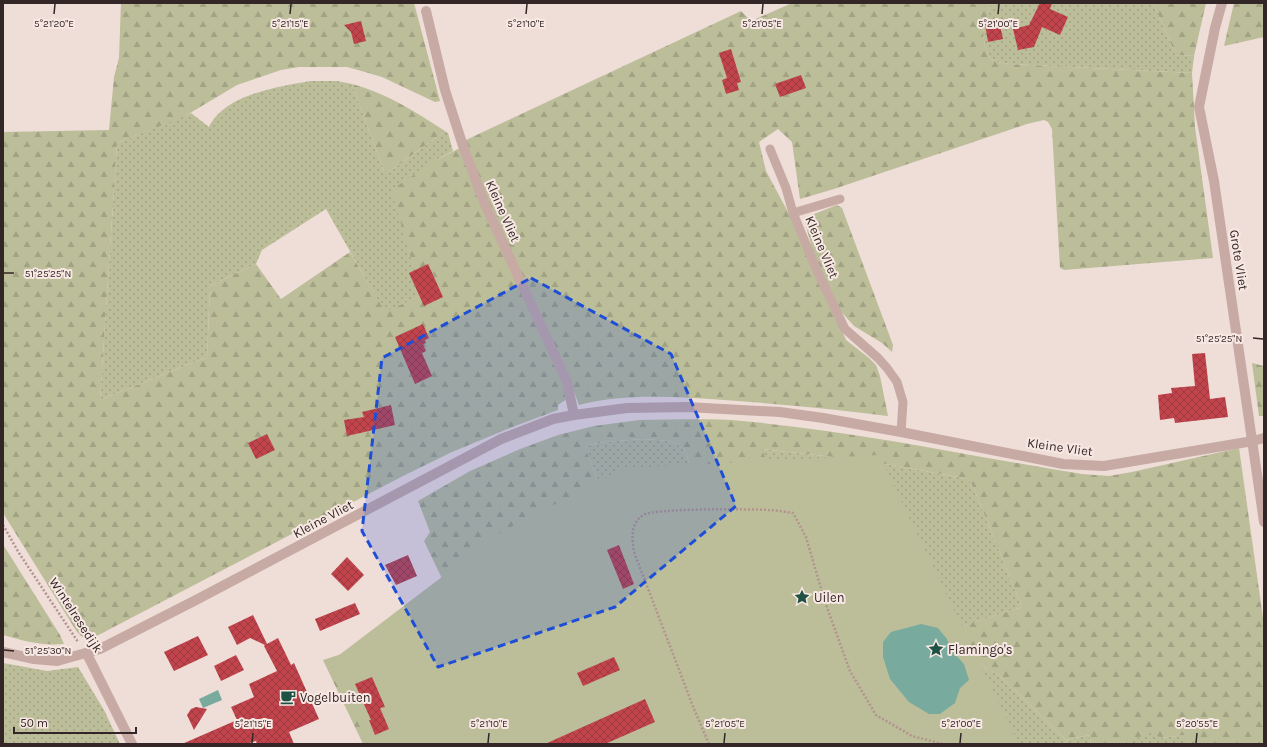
<svg xmlns="http://www.w3.org/2000/svg" width="1267" height="747" font-family="Karla,sans-serif">
	<style>
		.grass { fill: url(#grass-dots) }
		.forest { fill: url(#forest-firs); fill-rule: evenodd }
		.park { fill: #bcbd99 }
		.water { fill: #78ab9e }
		.building { fill: url(#building-cross-hatch) }
		.lines { fill: none; stroke-linecap: round; stroke-linejoin: round }
		.path { stroke: #b2938f; stroke-width: 2.5; stroke-dasharray: 2 2; stroke-linecap: butt }
		.lane { stroke: #c7aaa4; stroke-width: 9 }
		.street { stroke: #c7aaa4; stroke-width: 10 }
		.marked { fill: #1d4ed8; fill-opacity: 0.2; stroke: #1d4ed8; stroke-width: 3; stroke-dasharray: 8 5; stroke-linejoin: round }
		.ticks { fill: none; stroke: #332626; stroke-width: 1.5 }
		.labels { text-anchor: middle; dominant-baseline: central; stroke-width: 4; stroke-linejoin: round; paint-order: stroke }
		.street-label { font-size: 13px; fill: #332626; stroke: #f8e8e3 }
		.poi-label { font-size: 13px; fill: #332626; stroke: #f8e8e3; text-anchor: start }
		.ticks-label { font-size: 10px; text-anchor: middle; fill: #332626; stroke: #f8e8e3; stroke-width: 4; stroke-linejoin: round; paint-order: stroke }
	</style>
	<defs>
		<pattern id="grass-dots" width="8" height="8" patternUnits="userSpaceOnUse"><rect width="8" height="8" fill="#bcbd99"/><path d="M2 2h.1M6 6h.1" fill="none" stroke="#a2a284" stroke-width="1.8" stroke-linecap="round"/></pattern>
		<pattern id="forest-firs" width="22" height="20" patternUnits="userSpaceOnUse"><rect width="22" height="20" fill="#bcbd99"/><path d="M5 1l3.5 6h-7zM16 11l3.5 6h-7z" fill="#a2a284"/></pattern>
		<pattern id="building-cross-hatch" width="8" height="8" patternUnits="userSpaceOnUse"><rect width="8" height="8" fill="#c1444c"/><path d="M0 0l8 8M0 8l8-8" fill="none" stroke="#9d393f"/></pattern>
	</defs>
	<rect width="100%" height="100%" fill="#efddd8"/>
	<!-- grass -->
	<path class="grass" d="M 991,3 L 1153,3 L 1176,55 L 1194,56 L 1192,73 L 1010,64 L 997,62 L 990,58 C 979,35 984,26 991,3 Z
		M 310,81 L 337,81 L 352,84 L 384,171 L 390,171 L 445,131 L 448,133 L 453,151 L 436,160 L 422,295 L 385,313 L 326,209 L 262,250 L 256,264 L 210,286 L 207,357 L 100,400 L 117,143 L 191,113 L 209,127 C 225,94 278,87 310,81 Z
		M 642,439 C 690,441 684,445 695,488 L 616,516 L 595,474 L 586,449 L 587,445 L 605,442 Z
		M 761,449 L 869,461 L 969,479 L 974,489 L 1022,607 L 954,629 L 969,658 L 1000,676 L 1066,740 L 1090,735 L 1091,744 L 895,744 L 777,489 Z
		M 3,663 L 47,671 L 78,667 L 104,710 L 120,744 L 3,744 Z
		M 1150,732 L 1162,738 L 1184,735 L 1189,744 L 1121,744 Z"/>
	<!-- forest -->
	<path class="forest" d="M 121,3 L 414,3 L 440,101 L 435,102 L 382,77 L 365,72 L 347,67 L 299,67 L 281,70 L 237,85 L 185,116 L 117,143 L 100,400 L 207,357 L 210,286 L 256,264 L 281,299 L 350,252 L 385,312 L 422,295 L 391,190 L 436,160 L 460,148 L 566,381 L 567,399 L 558,405 L 558,410 L 515,426 L 452,452 L 403,476 L 87,641 L 77,632 L 3,513 L 3,132 L 109,130 L 114,77 L 119,58 Z
		M 792,3 L 991,3 C 984,26 979,35 990,58 L 997,62 L 1010,64 L 1192,73 L 1195,127 L 1213,258 L 1064,270 L 1060,268 L 1052,129 L 1048,122 L 1044,120 L 1027,124 L 834,189 L 800,199 L 792,142 L 778,129 L 759,142 L 766,171 L 789,214 L 846,340 L 869,358 L 876,365 L 880,376 L 888,416 C 834,409 779,404 724,400 C 675,397 627,393 579,405 L 571,384 L 487,198 L 466,140 L 741,11 L 751,21 Z
		M 1153,3 L 1206,3 L 1194,56 L 1176,55 Z
		M 1234,3 L 1264,3 L 1264,37 L 1224,46 Z
		M 352,84 C 386,93 416,112 445,131 L 390,171 L 384,171 Z
		M 837,205 L 842,208 L 893,345 L 892,352 L 882,343 L 854,326 L 837,307 L 813,252 L 804,218 Z
		M 1252,363 L 1264,366 L 1264,416 L 1259,416 Z
		M 639,420 C 673,420 708,418 742,421 C 856,431 969,456 1082,474 L 1109,476 L 1132,472 L 1239,448 L 1264,625 L 1264,744 L 1189,744 L 1184,735 L 1162,738 L 1150,733 L 1121,744 L 1091,744 L 1090,735 L 1066,740 L 1000,676 L 969,658 L 953,629 L 1022,607 L 974,489 L 969,479 L 869,461 L 762,449 L 777,489 L 545,744 L 363,744 L 323,660 L 460,616 L 424,541 L 430,532 L 418,501 L 470,471 L 520,449 L 558,435 L 594,426 ZM 642,439 C 690,441 684,445 695,488 L 616,515 L 595,474 L 586,449 L 587,445 L 605,442 Z
		M 3,546 L 4,546 L 60,635 L 64,644 C 44,646 23,641 3,635 Z"/>
	<!-- park -->
	<path class="park" d="M 879,455 L 1019,744 L 368,744 L 330,662 L 501,532 L 625,468 Z"/>
	<!-- water -->
	<path class="water" d="M 921,624 L 938,628 L 947,639 L 951,650 L 964,664 L 969,680 L 960,688 L 955,703 L 940,714 L 929,714 L 909,702 L 890,679 L 883,657 L 883,642 L 891,632 Z
		M 218,690 L 222,700 L 203,708 L 199,699 Z"/>
	<!-- building -->
	<path class="building" d="M 1040,3 L 1052,3 L 1050,9 L 1068,17 L 1060,35 L 1042,27 L 1034,47 L 1018,50 L 1013,29 L 1029,25 Z
		M 361,21 L 366,41 L 354,44 L 351,32 L 344,25 Z
		M 999,21 L 1003,39 L 988,42 L 985,24 Z
		M 731,49 L 741,82 L 737,83 L 739,90 L 726,94 L 722,80 L 727,78 L 719,53 Z
		M 801,75 L 806,88 L 780,97 L 775,84 Z
		M 428,264 L 443,297 L 424,306 L 409,273 Z
		M 423,324 L 429,338 L 425,340 L 426,343 L 423,344 L 426,351 L 422,353 L 432,376 L 415,384 L 395,337 Z
		M 1205,353 L 1210,399 L 1225,397 L 1228,417 L 1175,423 L 1174,418 L 1160,420 L 1158,395 L 1172,393 L 1171,388 L 1195,386 L 1192,354 Z
		M 391,405 L 395,425 L 347,436 L 344,420 L 364,417 L 362,412 Z
		M 267,434 L 275,450 L 256,459 L 248,443 Z
		M 619,545 L 634,584 L 623,589 L 607,550 Z
		M 408,555 L 417,576 L 396,585 L 385,565 Z
		M 347,557 L 364,575 L 348,591 L 331,574 Z
		M 355,603 L 360,614 L 320,631 L 315,619 Z
		M 253,615 L 267,644 L 278,638 L 291,665 L 294,663 L 319,719 L 289,732 L 294,744 L 257,744 L 256,741 L 246,744 L 182,744 L 237,720 L 231,707 L 254,697 L 249,684 L 277,671 L 264,646 L 265,645 L 250,638 L 237,645 L 228,627 Z
		M 198,636 L 208,655 L 174,671 L 164,652 Z
		M 236,655 L 244,670 L 221,681 L 214,666 Z
		M 614,657 L 620,670 L 583,686 L 577,673 Z
		M 372,677 L 385,707 L 380,708 L 389,729 L 375,735 L 369,720 L 371,720 L 355,684 Z
		M 645,699 L 655,722 L 605,744 L 545,744 Z
		M 196,707 L 207,709 L 194,730 L 187,715 L 191,709 Z"/>
	<g class="lines">
		<!-- path -->
		<path class="path" d="M 3,525 L 19,553 L 78,642
			M 709,744 L 694,709 L 634,552 C 632,538 630,524 643,515 C 654,508 750,509 769,510 C 777,510 785,512 793,513 L 806,537 L 825,602 L 850,671 L 876,715 L 912,736 L 943,744"/>
		<!-- lane -->
		<path class="lane" d="M 770,149 L 786,188 L 793,213 L 818,273 L 845,329 L 878,358 L 887,368 L 897,382 L 903,402 L 901,432
			M 793,213 L 840,199"/>
		<!-- street -->
		<path class="street" d="M 1222,3 L 1215,28 L 1199,107 L 1214,181 L 1264,522
			M 426,11 L 445,90 L 462,143 L 484,202 L 567,382 L 574,415
			M 3,652 L 34,659 L 57,661 L 100,649 L 196,600 L 501,439 L 553,419 L 574,415 L 627,408 L 687,407 L 780,412 L 823,418 L 901,432 L 1063,464 L 1104,466 L 1253,441 L 1264,438
			M 87,654 L 132,744"/>
	</g>
	<!-- marked area -->
	<path class="marked" d="M 531,278 L 671,354 L 736,506 L 615,607 L 438,667 L 362,531 L 382,358 Z"/>
	<!-- ticks -->
	<path class="ticks" d="M 54,14 L 55,4M 290,14 L 291,4M 526,14 L 527,4M 762,14 L 763,4M 998,14 L 999,4M 4,273 L 14,273M 1253,338 L 1263,339M 4,650 L 14,651M 252,743 L 253,733M 488,743 L 489,733M 724,743 L 725,733M 960,743 L 961,733M 1196,743 L 1197,733"/>
	<!-- icons -->
	<defs>
		<symbol id="sight-bare" viewBox="-9 -9 18 18"><path d="M0-6L1.8-2.2L6-1.7L2.9 1.2L3.7 5.4L0 3.3L-3.7 5.4L-2.9 1.2L-6-1.7L-1.8-2.2Z" fill="#1d5245" stroke="#f8e8e3" stroke-width="2.5" paint-order="stroke"/></symbol>
		<symbol id="cafe-bare" viewBox="-9 -9 18 18"><path d="M-5.5-4.5H6V0H3Q3 3.5 0 3.5H-2.5Q-5.5 3.5-5.5 0ZM3-3.2v2h1.7v-2ZM-6 4.5H4V6H-6Z" fill="#1d5245" stroke="#f8e8e3" stroke-width="2.5" paint-order="stroke"/></symbol>
	</defs>
	<g fill-rule="evenodd">
		<use href="#sight-bare" x="791" y="586" width="22" height="22"/>
		<use href="#sight-bare" x="925" y="638" width="22" height="22"/>
		<use href="#cafe-bare" x="277" y="686" width="22" height="22"/>
	</g>
	<g class="labels">
		<!-- street labels -->
		<g class="street-label">
			<text transform="translate(503 211) rotate(66)">Kleine Vliet</text>
			<text transform="translate(822 247) rotate(67)">Kleine Vliet</text>
			<text transform="translate(1239 260) rotate(81)">Grote Vliet</text>
			<text transform="translate(1060 447) rotate(8)">Kleine Vliet</text>
			<text transform="translate(323 519) rotate(-28)">Kleine Vliet</text>
			<text transform="translate(76 615) rotate(57)">Wintelresedijk</text>
		</g>
		<!-- poi labels -->
		<g class="poi-label">
			<text x="814" y="597">Uilen</text>
			<text x="948" y="649">Flamingo's</text>
			<text x="300" y="697">Vogelbuiten</text>
		</g>
	</g>
	<g class="ticks-label">
		<text x="54" y="27">5°21'20"E</text>
		<text x="290" y="27">5°21'15"E</text>
		<text x="526" y="27">5°21'10"E</text>
		<text x="762" y="27">5°21'05"E</text>
		<text x="998" y="27">5°21'00"E</text>
		<text x="48" y="277">51°25'25"N</text>
		<text x="1219" y="342">51°25'25"N</text>
		<text x="48" y="654">51°25'30"N</text>
		<text x="253" y="727">5°21'15"E</text>
		<text x="489" y="727">5°21'10"E</text>
		<text x="725" y="727">5°21'05"E</text>
		<text x="961" y="727">5°21'00"E</text>
		<text x="1197" y="727">5°20'55"E</text>
	</g>
	<!-- border -->
	<rect width="1267" height="747" fill="none" stroke="#332626" stroke-width="8"/>
	<!-- scale -->
	<path d="M14 727v6h122v-6" fill="none" stroke="#332626" stroke-width="2"/>
	<text x="20" y="727" font-size="12" fill="#332626" stroke="#f8e8e3" stroke-width="3" paint-order="stroke">50 m</text>
</svg>
